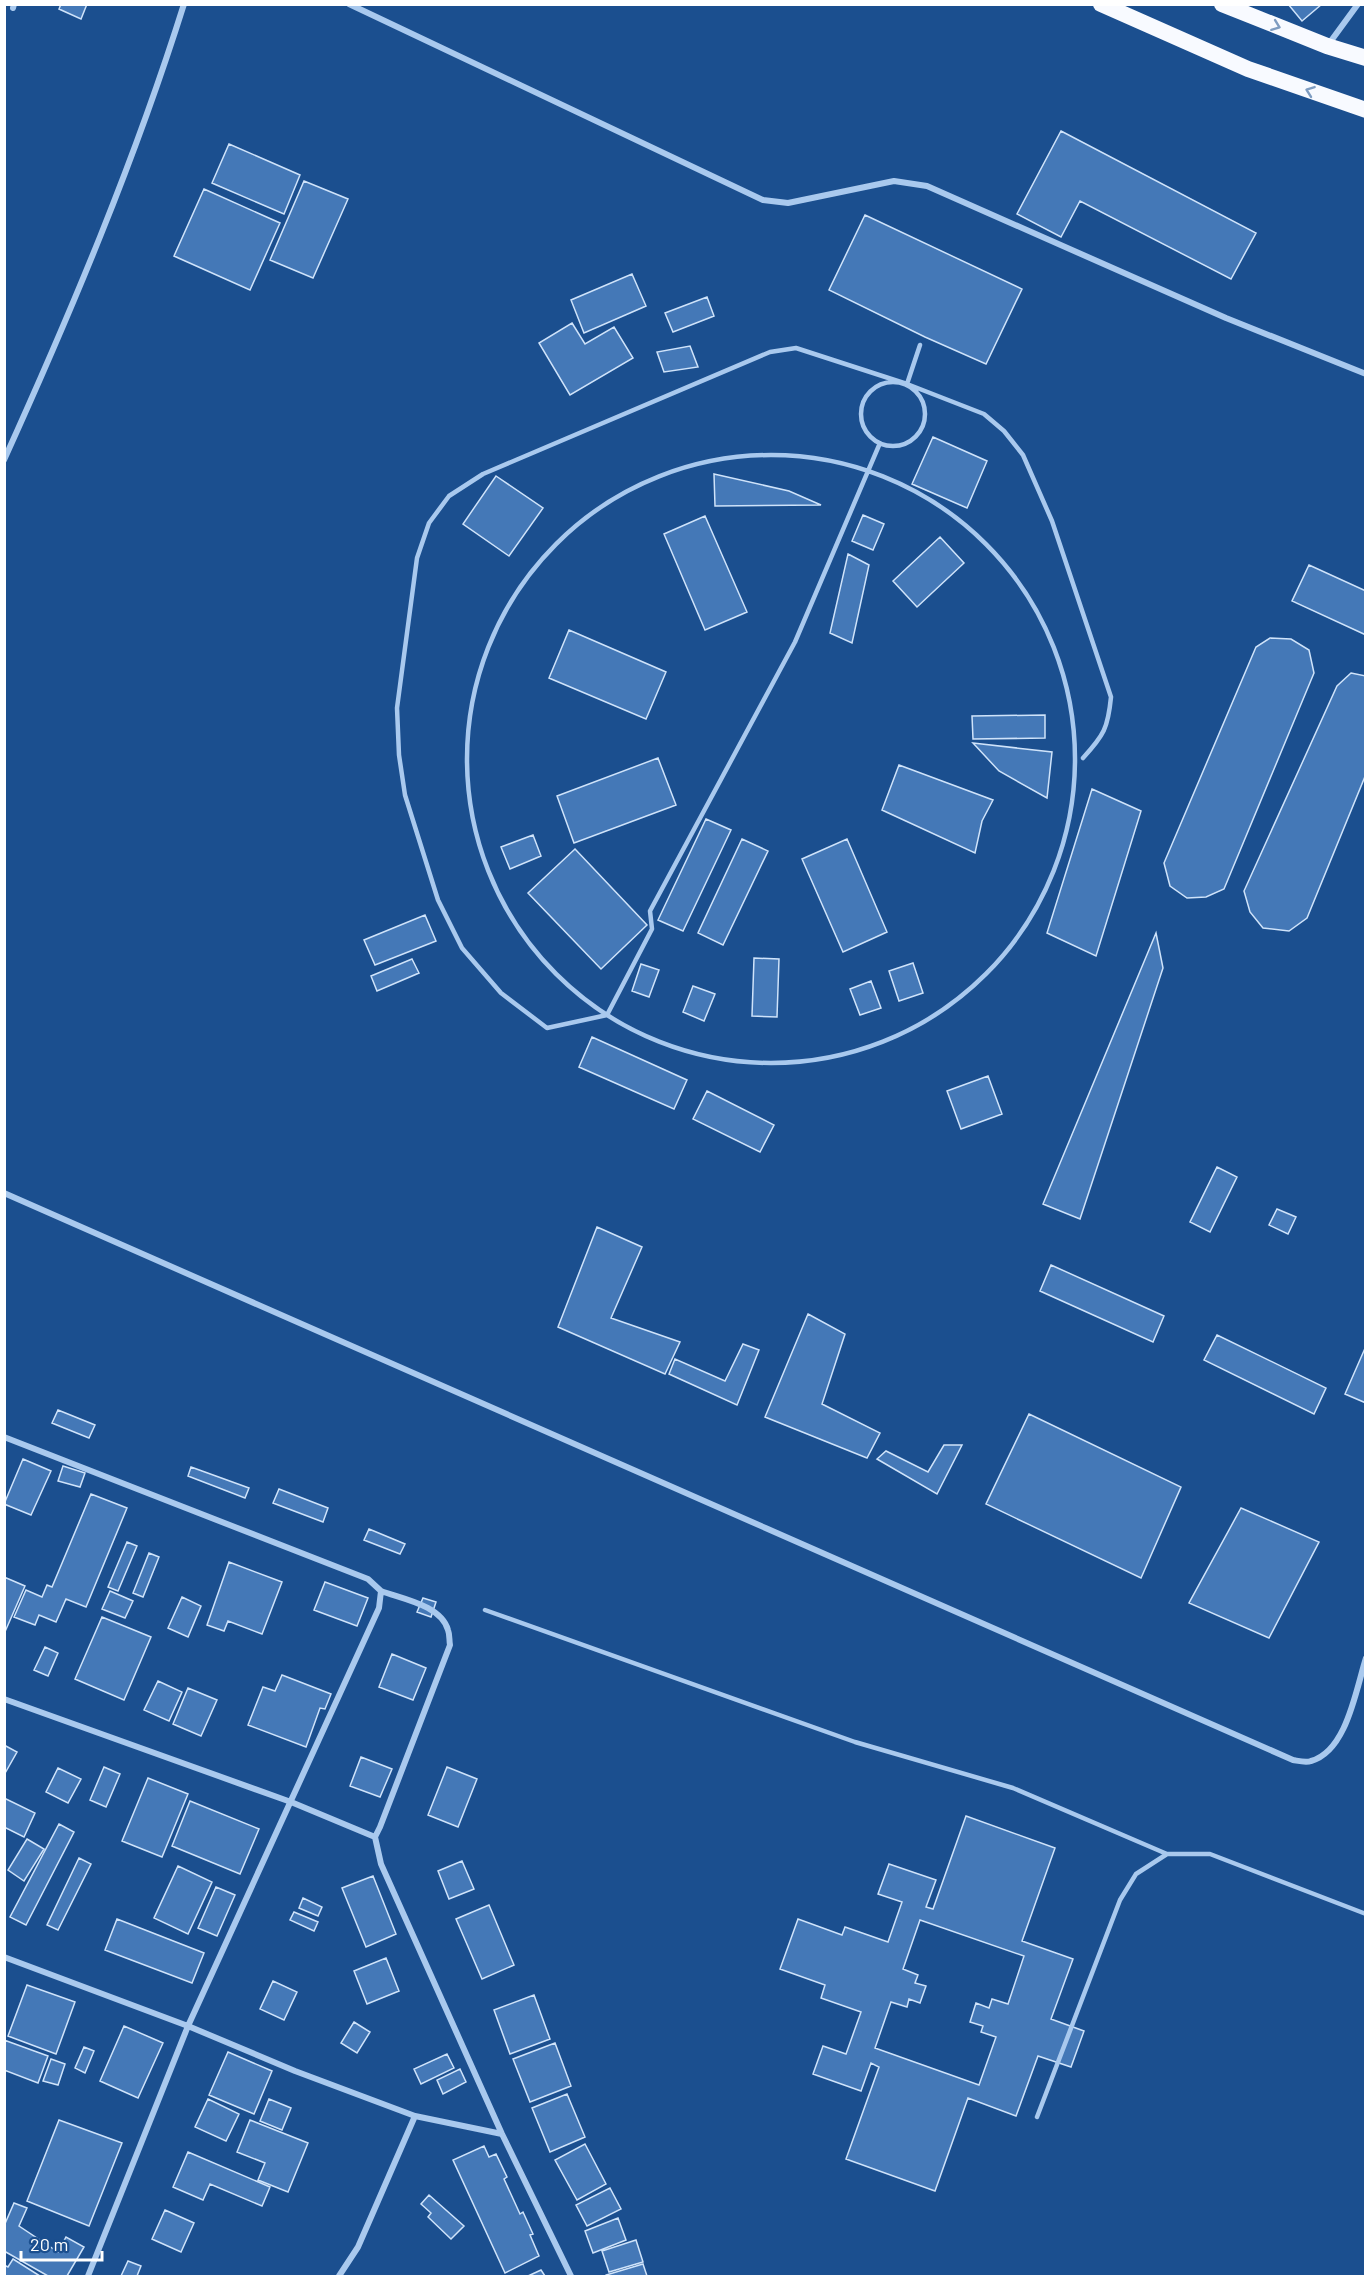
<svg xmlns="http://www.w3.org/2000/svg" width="1370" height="2281" font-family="Barlow,sans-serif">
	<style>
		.building { fill: #4478b7; stroke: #cfe3fa; stroke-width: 1.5; fill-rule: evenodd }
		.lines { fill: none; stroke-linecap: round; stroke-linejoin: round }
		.service { stroke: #a9c9ee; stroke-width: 4.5 }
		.minor { stroke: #a9c9ee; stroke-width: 6 }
		.trunk { stroke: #f8faff; stroke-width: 16 }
		.oneway { stroke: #7e9cc1 }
	</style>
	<rect width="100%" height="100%" fill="#1b4f8f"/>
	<!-- building -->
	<path class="building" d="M 61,4 L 87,4 L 81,19 L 59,9 Z
		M 1288,4 L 1322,4 L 1302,21 Z
		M 1061,131 L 1256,233 L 1231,279 L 1080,201 L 1061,237 L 1017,214 Z
		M 229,144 L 300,175 L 284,214 L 212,183 Z
		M 304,181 L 348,199 L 313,278 L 270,260 Z
		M 204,189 L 280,223 L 250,290 L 174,256 Z
		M 865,215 L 1022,289 L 986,364 L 925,337 L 829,290 Z
		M 632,274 L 646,306 L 584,333 L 571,300 Z
		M 707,297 L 714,316 L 673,332 L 665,313 Z
		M 572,323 L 585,344 L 614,327 L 633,358 L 570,395 L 539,343 Z
		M 690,346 L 698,367 L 664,372 L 657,352 Z
		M 933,437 L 987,461 L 967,508 L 912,484 Z
		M 714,474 L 789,491 L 821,505 L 715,506 Z
		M 496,476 L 543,508 L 509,556 L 463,524 Z
		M 863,515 L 884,524 L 873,550 L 852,541 Z
		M 705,516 L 747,612 L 705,630 L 664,534 Z
		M 940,537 L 964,563 L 917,607 L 893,581 Z
		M 848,554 L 869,565 L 852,643 L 830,633 Z
		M 1309,565 L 1366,591 L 1366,635 L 1292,601 Z
		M 569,630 L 666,672 L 646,719 L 549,678 Z
		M 1270,638 L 1291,639 L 1309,650 L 1314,673 L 1224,889 L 1206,897 L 1187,898 L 1170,886 L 1164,863 L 1256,647 Z
		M 1351,673 L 1366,676 L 1366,774 L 1307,918 L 1289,931 L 1263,928 L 1250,912 L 1244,891 L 1337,686 Z
		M 1045,715 L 1045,738 L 973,739 L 972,716 Z
		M 973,743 L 1052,752 L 1047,798 L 999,771 Z
		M 658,758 L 676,805 L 574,843 L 557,796 Z
		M 899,765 L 993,800 L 982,821 L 975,853 L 882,810 Z
		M 1092,789 L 1141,811 L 1096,956 L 1047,933 Z
		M 706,819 L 731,830 L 683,931 L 658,920 Z
		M 533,835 L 541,856 L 510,869 L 501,847 Z
		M 742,839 L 768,851 L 723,945 L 698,933 Z
		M 847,839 L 887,932 L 843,952 L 802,859 Z
		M 575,849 L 647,925 L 601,969 L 528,893 Z
		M 425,915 L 436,941 L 375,965 L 364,940 Z
		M 1156,933 L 1163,968 L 1080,1219 L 1043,1204 Z
		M 754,958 L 779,959 L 777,1017 L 752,1016 Z
		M 412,959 L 419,973 L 377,991 L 371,976 Z
		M 913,963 L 923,993 L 899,1001 L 889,971 Z
		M 641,964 L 659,970 L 649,997 L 632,991 Z
		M 871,981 L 881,1008 L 860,1015 L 850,989 Z
		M 693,986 L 715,994 L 704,1021 L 683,1012 Z
		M 592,1037 L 687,1080 L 674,1109 L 579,1067 Z
		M 988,1076 L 1002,1114 L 961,1129 L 947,1091 Z
		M 707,1091 L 774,1125 L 760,1152 L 693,1119 Z
		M 1217,1167 L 1237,1177 L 1210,1232 L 1190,1222 Z
		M 1277,1209 L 1296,1217 L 1288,1234 L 1269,1225 Z
		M 597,1227 L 642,1247 L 611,1318 L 680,1342 L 665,1374 L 558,1327 Z
		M 1051,1265 L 1164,1316 L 1153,1342 L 1040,1291 Z
		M 808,1314 L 845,1334 L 822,1404 L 880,1433 L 867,1458 L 765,1417 Z
		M 1217,1335 L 1326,1388 L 1314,1414 L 1204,1360 Z
		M 743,1344 L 759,1350 L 737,1405 L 669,1374 L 675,1359 L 725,1381 Z
		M 1366,1346 L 1366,1403 L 1345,1394 Z
		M 58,1410 L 95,1425 L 89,1438 L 52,1423 Z
		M 1029,1414 L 1181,1487 L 1141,1578 L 986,1504 Z
		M 944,1445 L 962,1445 L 937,1494 L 877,1459 L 886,1451 L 928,1472 Z
		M 23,1459 L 51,1471 L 31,1515 L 4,1504 Z
		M 63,1466 L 85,1473 L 80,1487 L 58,1481 Z
		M 191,1467 L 249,1488 L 245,1498 L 188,1476 Z
		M 279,1489 L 328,1508 L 323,1522 L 273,1503 Z
		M 91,1494 L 127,1508 L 86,1607 L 66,1599 L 56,1622 L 39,1615 L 35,1625 L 14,1617 L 26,1590 L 42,1597 L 47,1585 L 52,1587 Z
		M 1241,1508 L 1319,1542 L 1269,1638 L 1189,1603 Z
		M 369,1529 L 405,1544 L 400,1554 L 364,1540 Z
		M 127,1542 L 137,1546 L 118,1591 L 108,1587 Z
		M 149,1553 L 159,1557 L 143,1597 L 133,1593 Z
		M 229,1562 L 282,1582 L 262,1634 L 228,1621 L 224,1631 L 207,1625 Z
		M 4,1577 L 25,1586 L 4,1634 Z
		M 325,1582 L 368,1598 L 357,1626 L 314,1610 Z
		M 110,1591 L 133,1601 L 125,1618 L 102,1609 Z
		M 182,1597 L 201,1606 L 188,1637 L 168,1628 Z
		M 423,1598 L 436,1602 L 431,1617 L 417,1612 Z
		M 102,1617 L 151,1637 L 124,1700 L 75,1679 Z
		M 45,1647 L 58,1653 L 48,1676 L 34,1670 Z
		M 392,1654 L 426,1668 L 413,1700 L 379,1687 Z
		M 282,1675 L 331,1694 L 325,1709 L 320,1708 L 306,1747 L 248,1725 L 263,1687 L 275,1691 Z
		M 158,1681 L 182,1692 L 169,1721 L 144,1710 Z
		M 188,1688 L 217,1700 L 201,1736 L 173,1724 Z
		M 4,1745 L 17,1752 L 4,1775 Z
		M 361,1757 L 392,1769 L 380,1797 L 350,1786 Z
		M 104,1767 L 120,1774 L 106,1807 L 90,1800 Z
		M 447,1767 L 477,1779 L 458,1827 L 428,1815 Z
		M 58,1768 L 81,1779 L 68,1803 L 46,1792 Z
		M 148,1778 L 188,1794 L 162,1857 L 122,1841 Z
		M 4,1798 L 35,1813 L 24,1837 L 4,1827 Z
		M 190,1801 L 259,1829 L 240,1874 L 172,1846 Z
		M 966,1816 L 1055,1848 L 1022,1941 L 1073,1959 L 1051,2019 L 1084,2031 L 1071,2067 L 1038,2056 L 1016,2116 L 968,2098 L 935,2191 L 846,2159 L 879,2067 L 871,2063 L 861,2091 L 813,2074 L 823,2046 L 846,2054 L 861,2012 L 821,1998 L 825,1985 L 780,1969 L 798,1919 L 842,1935 L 845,1927 L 888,1942 L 902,1902 L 878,1894 L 889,1864 L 936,1880 L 926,1907 L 933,1909 ZM 920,1920 L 1024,1956 L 1008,2004 L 992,1999 L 989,2008 L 976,2003 L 970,2022 L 983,2026 L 981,2032 L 996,2037 L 979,2085 L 875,2048 L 891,2002 L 907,2007 L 909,1999 L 920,2003 L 926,1986 L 915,1983 L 918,1975 L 903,1969 Z
		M 59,1824 L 74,1832 L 26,1925 L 10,1917 Z
		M 27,1839 L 44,1849 L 24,1881 L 8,1870 Z
		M 79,1858 L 91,1864 L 58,1930 L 47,1925 Z
		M 462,1861 L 474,1889 L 449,1899 L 438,1871 Z
		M 178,1866 L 212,1882 L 188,1934 L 154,1918 Z
		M 373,1876 L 396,1934 L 366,1947 L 342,1888 Z
		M 216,1887 L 235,1895 L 217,1936 L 198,1928 Z
		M 303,1898 L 322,1907 L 318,1916 L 299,1908 Z
		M 489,1905 L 514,1965 L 482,1979 L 456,1919 Z
		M 294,1912 L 318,1922 L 314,1931 L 290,1920 Z
		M 117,1919 L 204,1953 L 192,1983 L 105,1950 Z
		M 386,1958 L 399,1991 L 367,2004 L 354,1971 Z
		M 273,1981 L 297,1992 L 284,2020 L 260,2009 Z
		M 27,1985 L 75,2002 L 56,2054 L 8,2036 Z
		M 534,1995 L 550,2039 L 510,2054 L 494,2010 Z
		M 354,2022 L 370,2032 L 357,2053 L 341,2043 Z
		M 124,2026 L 163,2043 L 138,2098 L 100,2081 Z
		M 4,2040 L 48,2056 L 38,2083 L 4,2070 Z
		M 555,2043 L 571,2086 L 530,2102 L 513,2059 Z
		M 84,2047 L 94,2051 L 85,2073 L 75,2068 Z
		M 228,2052 L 272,2071 L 254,2114 L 209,2095 Z
		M 447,2054 L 454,2068 L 421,2084 L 414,2069 Z
		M 51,2059 L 65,2064 L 58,2085 L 43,2081 Z
		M 460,2069 L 466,2082 L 443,2094 L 437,2080 Z
		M 567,2094 L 585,2137 L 550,2152 L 532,2108 Z
		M 208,2099 L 239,2114 L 226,2141 L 195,2127 Z
		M 269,2099 L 291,2108 L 282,2130 L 260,2121 Z
		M 59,2120 L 122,2143 L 89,2226 L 27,2201 Z
		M 250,2120 L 308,2143 L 288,2192 L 258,2180 L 265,2163 L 237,2152 Z
		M 585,2144 L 606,2184 L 577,2200 L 555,2160 Z
		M 484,2146 L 489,2157 L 496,2154 L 507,2177 L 504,2179 L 520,2214 L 523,2212 L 533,2234 L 530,2235 L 539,2256 L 505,2273 L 453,2160 Z
		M 188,2152 L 270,2187 L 262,2206 L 210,2184 L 203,2200 L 173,2187 Z
		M 610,2188 L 621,2209 L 587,2226 L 576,2205 Z
		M 429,2195 L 464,2226 L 451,2239 L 428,2217 L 431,2213 L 421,2204 Z
		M 14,2203 L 27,2208 L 19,2226 L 58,2252 L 66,2237 L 84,2247 L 67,2276 L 48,2276 L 4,2251 L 4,2226 Z
		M 165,2210 L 194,2223 L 181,2252 L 152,2239 Z
		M 618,2218 L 626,2240 L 593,2253 L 585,2231 Z
		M 636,2240 L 643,2262 L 609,2272 L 602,2251 Z
		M 13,2259 L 40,2276 L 4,2276 L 4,2265 L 8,2267 Z
		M 128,2261 L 141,2266 L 137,2276 L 121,2276 Z
		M 643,2264 L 647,2276 L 606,2276 L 606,2275 Z
		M 541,2270 L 545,2276 L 528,2276 Z"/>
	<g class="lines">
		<!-- service -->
		<path class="service" d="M861 414a32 32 0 1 1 64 0a32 32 0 1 1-64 0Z
			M 907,384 L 920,345
			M 880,443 L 795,642 L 650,911 L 652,929 L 607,1015 L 547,1028 L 501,993 L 462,948 L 438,900 L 405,795 L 399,755 L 397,708 L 417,558 L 429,523 L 449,496 L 483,474 L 770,352 L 796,348 L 907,384 L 984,414 L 1004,431 L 1023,455 L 1052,521 L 1111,697 C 1108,728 1104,735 1083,758
			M467 759a304 304 0 1 1 608 0a304 304 0 1 1-608 0Z
			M 485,1610 L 855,1742 L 1013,1788 L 1167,1854
			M 1037,2117 L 1120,1900 L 1136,1874 L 1167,1854 L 1210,1854 L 1366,1914"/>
		<!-- minor -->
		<path class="minor" d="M 349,4 L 763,200 L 788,203 L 894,181 L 927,186 L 1226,318 L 1366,374
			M 13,8 L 14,4
			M 1328,45 L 1358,4
			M 4,460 C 71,312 135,160 184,4
			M 4,1193 L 1293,1760 C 1299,1761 1306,1763 1311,1761 C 1347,1751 1356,1689 1366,1658
			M 4,1437 L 368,1579 L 381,1591 L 379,1608 L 188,2026 L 88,2276
			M 381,1591 C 402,1599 441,1605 448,1630 C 450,1635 449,1640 450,1645 L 380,1827 L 375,1837 L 381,1864 L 502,2134 L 571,2276
			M 4,1699 L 291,1802 L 375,1837
			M 4,1957 L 188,2026 L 295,2071 L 415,2116 L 502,2134
			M 339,2276 L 358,2247 L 415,2116"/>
		<!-- trunk -->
		<path class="trunk" d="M 1101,4 L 1248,69 L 1366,110
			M 1222,4 L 1327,46 L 1366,58"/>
	</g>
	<!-- one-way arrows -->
	<defs><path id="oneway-chevron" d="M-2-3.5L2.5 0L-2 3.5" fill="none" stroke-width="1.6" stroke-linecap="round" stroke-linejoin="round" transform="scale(1.5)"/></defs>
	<g class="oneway">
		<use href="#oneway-chevron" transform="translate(1276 26) rotate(21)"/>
		<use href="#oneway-chevron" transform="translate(1310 91) rotate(-160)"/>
	</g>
	<!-- border -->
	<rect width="1370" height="2281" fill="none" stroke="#ffffff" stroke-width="12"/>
	<!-- scale -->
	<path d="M21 2251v9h81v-9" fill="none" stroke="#ffffff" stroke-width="3"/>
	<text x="30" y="2251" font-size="18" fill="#ffffff" stroke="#1b4f8f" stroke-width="4.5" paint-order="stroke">20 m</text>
</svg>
